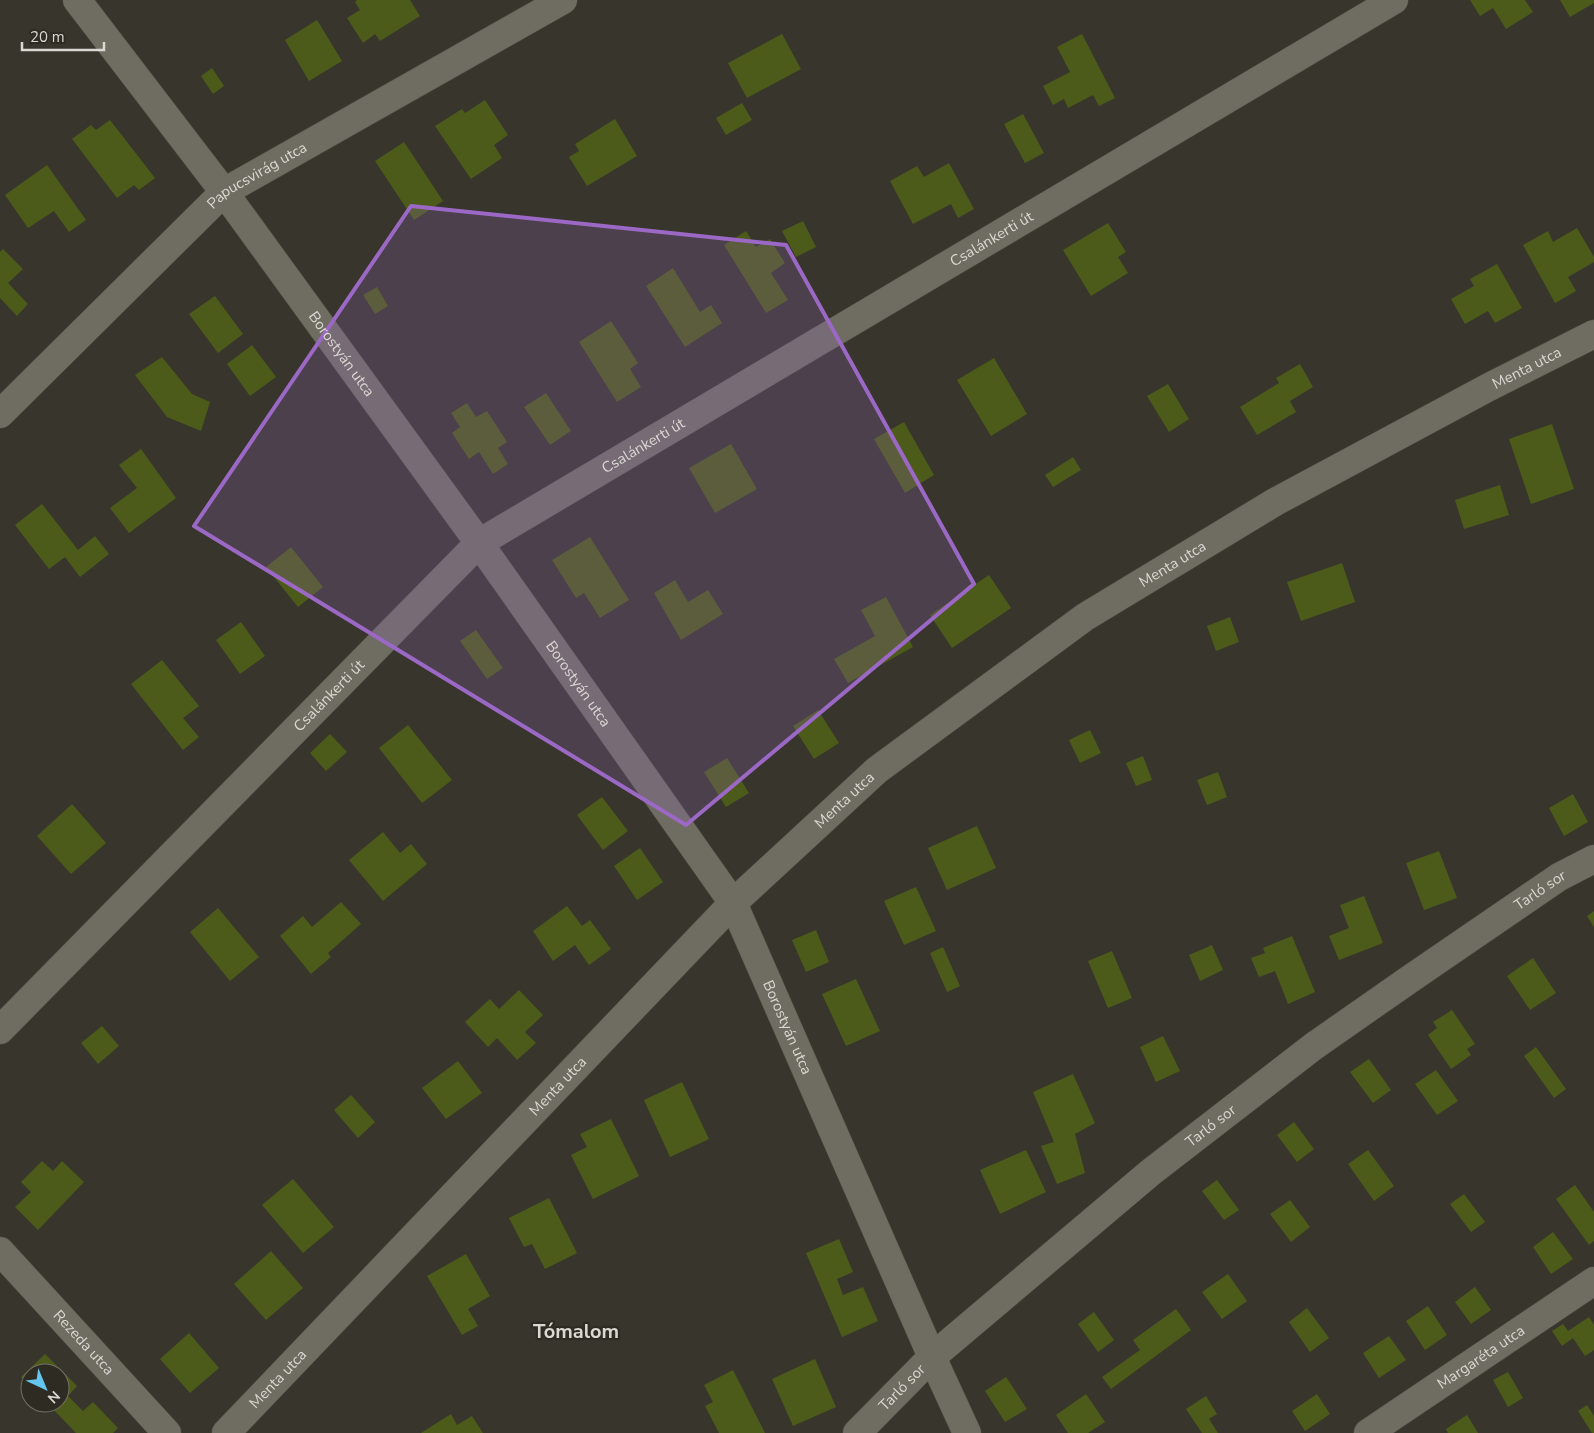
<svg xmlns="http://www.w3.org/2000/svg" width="1594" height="1433" font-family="'Nunito Sans',sans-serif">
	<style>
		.building { fill: #4c5b1a }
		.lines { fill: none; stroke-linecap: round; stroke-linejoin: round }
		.minor-casing { stroke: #535149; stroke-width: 29 }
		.minor { stroke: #6f6c61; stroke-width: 28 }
		.marked { fill: #9c68c6; fill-opacity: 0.2; stroke: #9c68c6; stroke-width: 4; stroke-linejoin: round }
		.labels { text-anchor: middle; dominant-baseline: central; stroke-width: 4.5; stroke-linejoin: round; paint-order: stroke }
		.street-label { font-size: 15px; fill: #dad8d2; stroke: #2e2b22 }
		.district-label { font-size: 20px; font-weight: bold; fill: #dad8d2; stroke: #2e2b22 }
	</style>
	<rect width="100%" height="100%" fill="#38362c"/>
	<!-- building -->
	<path class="building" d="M 357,0 L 410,0 L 420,16 L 380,41 L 375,34 L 363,43 L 347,18 L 360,10 L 355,2 Z
		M 1470,0 L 1525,0 L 1533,12 L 1506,29 L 1493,8 L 1480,16 Z
		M 1560,0 L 1594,0 L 1594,3 L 1570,17 Z
		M 317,20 L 342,61 L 309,81 L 285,40 Z
		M 782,34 L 801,69 L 747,98 L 728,63 Z
		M 1082,34 L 1115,98 L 1099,106 L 1093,95 L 1068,108 L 1064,99 L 1053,105 L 1043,86 L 1070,72 L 1057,47 Z
		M 212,68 L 224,86 L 213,94 L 201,76 Z
		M 485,100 L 508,135 L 494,145 L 502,158 L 471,179 L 435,126 L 462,109 L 465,113 Z
		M 742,103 L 752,120 L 726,135 L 716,118 Z
		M 1023,114 L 1044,153 L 1025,163 L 1004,124 Z
		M 615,119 L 637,156 L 587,186 L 569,157 L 579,151 L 575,144 Z
		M 110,120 L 155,178 L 139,190 L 134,185 L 117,198 L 72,139 L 91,125 L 96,130 Z
		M 404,142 L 443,201 L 414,220 L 375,161 Z
		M 949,163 L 974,209 L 958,218 L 951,204 L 913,224 L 890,181 L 917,166 L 924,177 Z
		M 47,165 L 86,220 L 69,232 L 54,211 L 28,228 L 5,195 Z
		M 803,221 L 816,247 L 796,257 L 782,231 Z
		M 1108,223 L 1126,252 L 1118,257 L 1128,273 L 1091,296 L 1063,250 Z
		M 1577,228 L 1594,257 L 1594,262 L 1568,277 L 1576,291 L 1555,303 L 1523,245 L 1548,231 L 1553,242 Z
		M 746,231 L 756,247 L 770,239 L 785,263 L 771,273 L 788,300 L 766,313 L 724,245 Z
		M 3,249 L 23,269 L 8,283 L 28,304 L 17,316 L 0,298 L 0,252 Z
		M 1497,264 L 1522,308 L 1495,323 L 1488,311 L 1465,324 L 1451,299 L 1474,286 L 1470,279 Z
		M 673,268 L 700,312 L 711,305 L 722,323 L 685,347 L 646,286 Z
		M 377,287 L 388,306 L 375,314 L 363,295 Z
		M 215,296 L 243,334 L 218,353 L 189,314 Z
		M 611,321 L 638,363 L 630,369 L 641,387 L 617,402 L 579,342 Z
		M 252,345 L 276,377 L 250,396 L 227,364 Z
		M 162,357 L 192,394 L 210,402 L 201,431 L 167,417 L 135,375 Z
		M 994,358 L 1027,414 L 991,436 L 957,380 Z
		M 1300,364 L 1313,387 L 1290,401 L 1296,412 L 1257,435 L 1240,407 L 1279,383 L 1276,378 Z
		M 1168,384 L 1189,419 L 1169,432 L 1147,396 Z
		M 546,393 L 571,431 L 550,445 L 524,407 Z
		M 467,403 L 476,417 L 487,411 L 507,442 L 498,448 L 508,464 L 493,474 L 479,452 L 469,459 L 452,433 L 460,427 L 451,413 Z
		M 904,422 L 934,475 L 905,493 L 874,439 Z
		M 1552,424 L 1574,489 L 1531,504 L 1509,439 Z
		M 731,444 L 757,489 L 715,513 L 689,468 Z
		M 141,449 L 176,498 L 129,533 L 110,508 L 137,488 L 119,465 Z
		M 1073,457 L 1081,470 L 1053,487 L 1045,475 Z
		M 1500,485 L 1509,515 L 1464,529 L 1455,500 Z
		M 42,504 L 78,550 L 95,536 L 109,554 L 80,577 L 65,557 L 49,569 L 15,525 Z
		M 590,537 L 629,600 L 600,618 L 584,593 L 576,598 L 552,560 Z
		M 291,547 L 323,587 L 298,607 L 266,567 Z
		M 1342,563 L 1355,602 L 1301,621 L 1287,582 Z
		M 989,575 L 1011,608 L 952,648 L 930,615 Z
		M 675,580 L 688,602 L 708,590 L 723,614 L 681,640 L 654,593 Z
		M 886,597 L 913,647 L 848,683 L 834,659 L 875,636 L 861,610 Z
		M 1230,617 L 1239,642 L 1216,651 L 1207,626 Z
		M 241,622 L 265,656 L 240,674 L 216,640 Z
		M 476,630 L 503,668 L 487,679 L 460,641 Z
		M 162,660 L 199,706 L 183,718 L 199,737 L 183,750 L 131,684 Z
		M 818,710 L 839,743 L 814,759 L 793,726 Z
		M 408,725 L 452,780 L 422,803 L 379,748 Z
		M 1090,730 L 1101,753 L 1080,763 L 1069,740 Z
		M 330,734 L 347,752 L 326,771 L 310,753 Z
		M 1143,756 L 1152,780 L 1136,786 L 1126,763 Z
		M 727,758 L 749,793 L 726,807 L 704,772 Z
		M 1218,772 L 1227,797 L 1207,805 L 1197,780 Z
		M 1573,794 L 1588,822 L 1564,836 L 1549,808 Z
		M 602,797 L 628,831 L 603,850 L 577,815 Z
		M 72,804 L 106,843 L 71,874 L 37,836 Z
		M 977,826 L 996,868 L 947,890 L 928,848 Z
		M 383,832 L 400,853 L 411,844 L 427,864 L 383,901 L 349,860 Z
		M 640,848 L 663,882 L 637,900 L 614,866 Z
		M 1439,851 L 1457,898 L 1424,910 L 1406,863 Z
		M 916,887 L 936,931 L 904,945 L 884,901 Z
		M 1364,896 L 1383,943 L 1339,960 L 1329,936 L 1349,928 L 1340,905 Z
		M 341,902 L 361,924 L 328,953 L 331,957 L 311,974 L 280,936 L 303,916 L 312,927 Z
		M 567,906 L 582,926 L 590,920 L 611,949 L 589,965 L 575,945 L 553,961 L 533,931 Z
		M 218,908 L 259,957 L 230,981 L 190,932 Z
		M 1594,911 L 1594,927 L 1587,916 Z
		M 816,930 L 829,962 L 806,972 L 792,940 Z
		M 1292,936 L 1315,992 L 1288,1004 L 1275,971 L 1259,977 L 1251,958 L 1265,953 L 1263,948 Z
		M 1212,945 L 1223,970 L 1200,981 L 1189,955 Z
		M 943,947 L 960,986 L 947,992 L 930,953 Z
		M 1112,951 L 1132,998 L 1108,1008 L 1088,961 Z
		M 1533,958 L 1556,993 L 1530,1010 L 1507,976 Z
		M 856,979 L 880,1031 L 846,1046 L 822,994 Z
		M 519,990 L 543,1015 L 525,1032 L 536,1043 L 517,1060 L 497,1038 L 488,1047 L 465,1022 L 490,999 L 499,1009 Z
		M 1452,1010 L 1475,1044 L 1467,1049 L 1471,1055 L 1451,1069 L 1428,1035 L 1437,1028 L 1433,1022 Z
		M 102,1026 L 119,1046 L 98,1064 L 81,1043 Z
		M 1163,1036 L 1180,1071 L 1156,1082 L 1140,1047 Z
		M 1536,1047 L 1566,1089 L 1554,1098 L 1524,1056 Z
		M 1369,1059 L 1391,1090 L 1373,1103 L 1350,1072 Z
		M 458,1061 L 482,1093 L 446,1119 L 422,1088 Z
		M 1436,1070 L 1458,1101 L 1437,1115 L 1415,1084 Z
		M 1073,1074 L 1095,1123 L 1075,1134 L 1085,1173 L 1057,1184 L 1041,1146 L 1054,1142 L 1033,1092 Z
		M 682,1082 L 709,1139 L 670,1157 L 644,1100 Z
		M 351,1095 L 375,1122 L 358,1138 L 334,1110 Z
		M 611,1119 L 639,1176 L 593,1199 L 571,1155 L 587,1147 L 580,1134 Z
		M 1294,1122 L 1314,1149 L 1297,1162 L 1277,1135 Z
		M 1026,1150 L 1046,1192 L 1000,1214 L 980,1170 Z
		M 1368,1150 L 1394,1186 L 1374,1201 L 1348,1164 Z
		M 42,1161 L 53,1171 L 62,1161 L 84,1182 L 38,1230 L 15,1207 L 31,1192 L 21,1182 Z
		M 293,1179 L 334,1227 L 303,1253 L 262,1205 Z
		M 1217,1180 L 1239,1210 L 1224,1220 L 1202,1191 Z
		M 1575,1185 L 1594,1212 L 1594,1241 L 1589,1245 L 1556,1199 Z
		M 1464,1194 L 1485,1222 L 1471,1232 L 1450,1204 Z
		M 549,1198 L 577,1253 L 545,1269 L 532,1244 L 524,1247 L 509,1218 Z
		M 1290,1200 L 1310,1227 L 1291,1242 L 1270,1214 Z
		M 1553,1232 L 1573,1259 L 1551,1274 L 1533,1247 Z
		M 839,1239 L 853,1272 L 837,1279 L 843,1295 L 863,1287 L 878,1321 L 842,1337 L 806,1253 Z
		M 271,1251 L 303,1288 L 266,1320 L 234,1284 Z
		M 466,1254 L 490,1296 L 468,1309 L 478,1326 L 462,1335 L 427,1276 Z
		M 1228,1274 L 1247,1301 L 1222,1319 L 1202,1292 Z
		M 1475,1287 L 1491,1310 L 1471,1324 L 1455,1302 Z
		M 1428,1306 L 1447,1335 L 1425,1350 L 1406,1321 Z
		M 1307,1308 L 1329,1338 L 1310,1352 L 1289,1322 Z
		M 1176,1309 L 1191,1330 L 1111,1389 L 1102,1377 L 1140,1350 L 1133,1340 Z
		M 1094,1312 L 1114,1340 L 1098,1352 L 1078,1324 Z
		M 1589,1317 L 1594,1325 L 1594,1350 L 1585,1356 L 1573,1338 L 1562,1346 L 1552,1331 L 1563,1324 L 1568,1331 Z
		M 189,1333 L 219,1368 L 190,1393 L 160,1359 Z
		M 1389,1336 L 1406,1360 L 1379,1378 L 1363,1353 Z
		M 45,1354 L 77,1386 L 68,1396 L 83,1411 L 93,1402 L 118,1428 L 113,1433 L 76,1433 L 47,1403 L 60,1403 L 60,1373 L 30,1373 L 30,1386 L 21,1377 Z
		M 815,1359 L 836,1407 L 793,1426 L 772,1379 Z
		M 733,1370 L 765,1433 L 719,1433 L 705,1406 L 713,1402 L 704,1385 Z
		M 1508,1372 L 1523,1398 L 1508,1407 L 1493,1380 Z
		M 1006,1377 L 1027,1409 L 1005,1422 L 985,1391 Z
		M 1086,1394 L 1105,1422 L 1088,1433 L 1068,1433 L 1056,1415 Z
		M 1317,1394 L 1330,1414 L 1305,1431 L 1292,1411 Z
		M 1206,1396 L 1217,1414 L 1209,1419 L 1218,1433 L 1202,1433 L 1186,1409 Z
		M 1587,1405 L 1594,1416 L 1594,1433 L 1592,1433 L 1578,1411 Z
		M 451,1414 L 457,1425 L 472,1416 L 483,1433 L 421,1433 Z
		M 1467,1415 L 1478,1433 L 1448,1433 L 1446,1429 Z"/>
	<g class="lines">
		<defs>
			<g id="minor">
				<path id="s1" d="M 77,0 L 224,192 L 479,543 L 733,903 L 932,1357 L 967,1433"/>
				<path id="s2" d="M 0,414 L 224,192 L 563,0"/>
				<path id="s3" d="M 0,1030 L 479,543 L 1394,0"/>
				<path id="s4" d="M 0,1251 L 167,1433"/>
				<path id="s5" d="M 226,1433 L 733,903 L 877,770 L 1085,617 L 1275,502 L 1489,387 L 1594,334"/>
				<path id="s6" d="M 857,1433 L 932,1357 L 1151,1172 L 1314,1046 L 1410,979 L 1559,877 L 1594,859"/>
				<path id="s7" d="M 1368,1433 L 1594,1281"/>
			</g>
		</defs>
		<!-- minor casing -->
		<use href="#minor" class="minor-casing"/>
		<!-- minor -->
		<use href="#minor" class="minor"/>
	</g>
	<!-- marked area -->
	<path class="marked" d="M 411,206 L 786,245 L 974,584 L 686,825 L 194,526 Z"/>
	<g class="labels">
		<!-- street labels -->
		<g class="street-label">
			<text stroke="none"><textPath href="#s2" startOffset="352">Papucsvirág utca</textPath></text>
			<text stroke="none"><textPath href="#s3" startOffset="1279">Csalánkerti út</textPath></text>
			<text stroke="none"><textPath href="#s1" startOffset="442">Borostyán utca</textPath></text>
			<text stroke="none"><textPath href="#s5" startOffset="1695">Menta utca</textPath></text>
			<text stroke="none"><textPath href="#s3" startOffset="874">Csalánkerti út</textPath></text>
			<text stroke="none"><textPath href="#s5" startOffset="1290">Menta utca</textPath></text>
			<text stroke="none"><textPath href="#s1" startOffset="848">Borostyán utca</textPath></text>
			<text stroke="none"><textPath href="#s3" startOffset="469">Csalánkerti út</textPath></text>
			<text stroke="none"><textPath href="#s5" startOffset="885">Menta utca</textPath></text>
			<text stroke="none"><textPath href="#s6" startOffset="874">Tarló sor</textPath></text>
			<text stroke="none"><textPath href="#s1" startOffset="1252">Borostyán utca</textPath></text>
			<text stroke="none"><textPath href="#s5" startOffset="480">Menta utca</textPath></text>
			<text stroke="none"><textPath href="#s6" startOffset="469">Tarló sor</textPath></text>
			<text stroke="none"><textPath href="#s4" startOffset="124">Rezeda utca</textPath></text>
			<text stroke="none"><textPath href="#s7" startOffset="136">Margaréta utca</textPath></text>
			<text stroke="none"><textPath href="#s5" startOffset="75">Menta utca</textPath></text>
			<text stroke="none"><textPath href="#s6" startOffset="64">Tarló sor</textPath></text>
		</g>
		<!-- district labels -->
		<g class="district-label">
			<text x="576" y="1331">Tómalom</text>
		</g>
	</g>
	<!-- north arrow -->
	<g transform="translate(45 1388) rotate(136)"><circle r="24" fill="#2e2b22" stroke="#737068"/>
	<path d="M0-4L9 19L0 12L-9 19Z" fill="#65c5ee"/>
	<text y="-8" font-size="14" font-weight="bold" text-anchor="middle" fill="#dad8d2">N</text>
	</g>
	<!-- scale -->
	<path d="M22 42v8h82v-8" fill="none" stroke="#dad8d2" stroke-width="2.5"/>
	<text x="30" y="42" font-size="15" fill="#dad8d2" stroke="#2e2b22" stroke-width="4" paint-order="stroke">20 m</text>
</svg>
